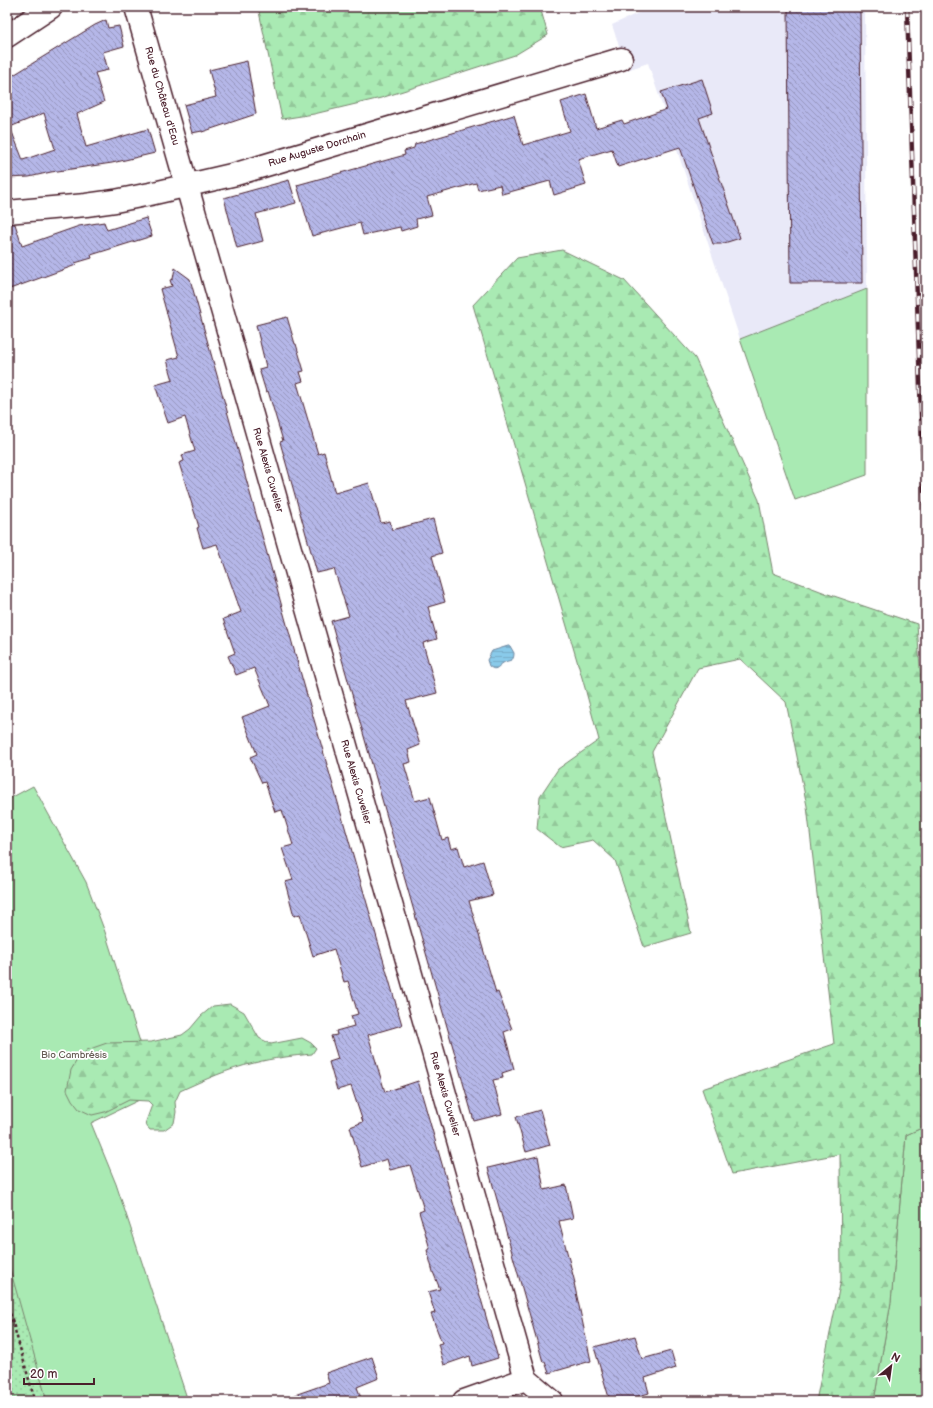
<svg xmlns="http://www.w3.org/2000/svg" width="933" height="1408" font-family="'Balsamiq Sans',sans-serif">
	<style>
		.built { fill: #e9e9f8 }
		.green { fill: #a9eab3; stroke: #7a846f }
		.forest { fill: url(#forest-firs); stroke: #7a846f }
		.park { fill: url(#park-dots); stroke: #7a846f }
		.water { fill: url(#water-rules); stroke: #70869e }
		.building { fill: url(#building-back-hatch); stroke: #4a1f2b; fill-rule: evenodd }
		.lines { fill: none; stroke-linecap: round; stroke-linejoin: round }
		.minor-casing { stroke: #4a1f2b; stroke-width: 25 }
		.path { stroke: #4a1f2b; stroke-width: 2.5; stroke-dasharray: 3 3; stroke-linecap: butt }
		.minor { stroke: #fff; stroke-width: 22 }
		.rail-casing { stroke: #4a1f2b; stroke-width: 4.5 }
		.rail { stroke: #fff; stroke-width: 3; stroke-dasharray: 9; stroke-linecap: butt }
		.labels { text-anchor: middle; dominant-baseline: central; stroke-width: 3.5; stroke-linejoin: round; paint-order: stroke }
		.street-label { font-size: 10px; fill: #4a1f2b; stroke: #fff }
		.park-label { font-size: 10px; fill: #665c54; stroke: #fff }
	</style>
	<defs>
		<pattern id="forest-firs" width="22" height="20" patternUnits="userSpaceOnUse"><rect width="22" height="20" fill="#a9eab3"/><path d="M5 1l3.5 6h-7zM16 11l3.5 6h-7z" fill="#93c89a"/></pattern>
		<pattern id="park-dots" width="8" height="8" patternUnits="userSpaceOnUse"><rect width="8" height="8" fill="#a9eab3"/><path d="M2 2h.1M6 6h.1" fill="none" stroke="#93c89a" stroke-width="1.8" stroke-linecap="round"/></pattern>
		<pattern id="water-rules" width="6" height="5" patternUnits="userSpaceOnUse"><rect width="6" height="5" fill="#89caea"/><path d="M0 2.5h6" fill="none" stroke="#78adc9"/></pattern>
		<pattern id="building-back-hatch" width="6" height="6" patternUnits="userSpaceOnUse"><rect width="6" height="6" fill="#b5b7e8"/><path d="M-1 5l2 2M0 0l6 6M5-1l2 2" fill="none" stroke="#9594bc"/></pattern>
	</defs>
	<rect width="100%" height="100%" fill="#fff"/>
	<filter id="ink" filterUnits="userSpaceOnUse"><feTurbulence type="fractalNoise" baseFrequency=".025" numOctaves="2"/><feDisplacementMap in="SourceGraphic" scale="8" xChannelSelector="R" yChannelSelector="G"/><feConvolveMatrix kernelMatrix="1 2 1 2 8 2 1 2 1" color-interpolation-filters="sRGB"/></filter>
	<g filter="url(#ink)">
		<!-- built -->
		<path class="built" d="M 651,7 L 865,7 L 867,289 L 740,339 L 648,63 L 627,70 L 612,25 Z"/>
		<!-- green -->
		<path class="green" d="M 867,289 L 867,475 L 795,500 L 740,339 Z
			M 33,786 L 86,882 L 105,932 L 156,1092 L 91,1123 L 116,1184 L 188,1401 L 39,1401 L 7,1287 L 7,800 Z
			M 926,1126 L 926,1401 L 874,1401 L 891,1302 L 906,1135 Z"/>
		<!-- forest -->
		<path class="forest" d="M 258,7 L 540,7 L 548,35 L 515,55 L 450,76 L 381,98 L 314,114 L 282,119 Z
			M 562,250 L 624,280 L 695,358 L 759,500 L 773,573 L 828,594 L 917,624 L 926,754 L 926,1126 L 906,1135 L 891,1302 L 874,1401 L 816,1401 L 841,1280 L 840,1154 L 732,1174 L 702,1089 L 834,1044 L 807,806 L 786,702 L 740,659 L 698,668 L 652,752 L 691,933 L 644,947 L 615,860 L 593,840 L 560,847 L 537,829 L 540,796 L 558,769 L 599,740 L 585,688 L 473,305 L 517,258 Z
			M 230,1004 L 244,1012 L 259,1038 L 271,1044 L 302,1038 L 311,1043 L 316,1048 L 312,1054 C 292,1056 273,1058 254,1063 C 228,1069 204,1080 180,1091 L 175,1102 L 176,1112 L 174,1123 L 164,1130 L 150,1130 L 145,1124 L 152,1105 L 148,1101 L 129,1100 L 105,1112 L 92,1115 L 79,1109 L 72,1100 L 67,1090 L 71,1070 L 77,1060 L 87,1050 L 107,1043 L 151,1042 L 182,1035 L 190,1029 L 201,1016 L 213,1006 Z"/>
		<!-- park -->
		<path class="park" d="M 7,1258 L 47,1401 L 11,1401 L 7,1388 Z"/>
		<!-- water -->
		<path class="water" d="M 508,646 L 510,646 L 514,653 C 514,663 509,659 503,663 C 497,667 496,672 489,666 L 487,660 L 492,651 Z"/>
		<!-- building -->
		<path class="building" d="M 788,7 L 860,7 L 862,283 L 790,283 Z
			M 106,20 L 108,28 L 119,26 L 124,46 L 103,52 L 108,70 L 95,73 L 104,102 L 77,114 L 86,147 L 148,129 L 155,153 L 112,163 L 51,172 L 29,177 L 7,178 L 7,79 L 95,25 ZM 44,113 L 55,149 L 23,160 L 10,127 Z
			M 247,61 L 256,114 L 202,132 L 202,131 L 192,133 L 184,105 L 216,97 L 209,70 Z
			M 702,79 L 713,113 L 699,118 L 740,238 L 721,244 L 713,244 L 680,147 L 618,167 L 612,149 L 578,159 L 586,185 L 554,195 L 550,181 L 502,194 L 500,185 L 478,190 L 476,183 L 427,197 L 432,215 L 416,219 L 417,226 L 401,231 L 400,227 L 363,235 L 360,223 L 312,236 L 297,185 L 405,155 L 404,151 L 414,148 L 415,144 L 514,115 L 523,145 L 570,131 L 561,102 L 586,94 L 596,128 L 622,120 L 624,124 L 667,109 L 661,92 Z
			M 289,180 L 296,203 L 256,214 L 263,241 L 237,248 L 224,198 Z
			M 146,218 L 152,236 L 91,255 L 92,258 L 75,263 L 76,265 L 7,290 L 7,224 L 15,224 L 22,246 L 79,226 L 104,222 L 107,230 Z
			M 175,268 L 190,279 L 298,664 L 402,1025 L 368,1035 L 385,1092 L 418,1081 L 498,1358 L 472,1366 L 470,1356 L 444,1365 L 438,1344 L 442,1343 L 431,1314 L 435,1313 L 428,1292 L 440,1289 L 433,1272 L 427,1250 L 430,1249 L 419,1212 L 424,1210 L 410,1165 L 390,1170 L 387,1159 L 362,1167 L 350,1127 L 363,1122 L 351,1086 L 337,1090 L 329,1062 L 338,1059 L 331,1036 L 337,1035 L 336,1031 L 354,1026 L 351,1016 L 358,1014 L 348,981 L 344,982 L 334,949 L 313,956 L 300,914 L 294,916 L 285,882 L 293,880 L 282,848 L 293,845 L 282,810 L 275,812 L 265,782 L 262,783 L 250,757 L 257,754 L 242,717 L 270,706 L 254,668 L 236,675 L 228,656 L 235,653 L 223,619 L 241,612 L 217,544 L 203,548 L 197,528 L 199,527 L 179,463 L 184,461 L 182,455 L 195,451 L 185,417 L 168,423 L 155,385 L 173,380 L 167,360 L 179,357 L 160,289 L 172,286 L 170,280 L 173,279 Z
			M 287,317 L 295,344 L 296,344 L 304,371 L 300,372 L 303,381 L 297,383 L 318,454 L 324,452 L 335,493 L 369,483 L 381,523 L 390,521 L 392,530 L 433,519 L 442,553 L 432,556 L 445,602 L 428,607 L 437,639 L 423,643 L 437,693 L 406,701 L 420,745 L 408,750 L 411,762 L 404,764 L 415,801 L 430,797 L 442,840 L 448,838 L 451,849 L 458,847 L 464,867 L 483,861 L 493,895 L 469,901 L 496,993 L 498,992 L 512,1029 L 504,1032 L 514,1069 L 502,1073 L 503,1078 L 493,1080 L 502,1114 L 474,1121 L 331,621 L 349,616 L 334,569 L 317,573 L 280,442 L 283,441 L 268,391 L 266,392 L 259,369 L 266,367 L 256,325 Z
			M 540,1110 L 550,1145 L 526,1152 L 516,1117 Z
			M 538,1156 L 544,1190 L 566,1185 L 573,1218 L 559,1221 L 575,1283 L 574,1283 L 591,1361 L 549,1373 L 545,1362 L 543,1362 L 488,1168 Z
			M 635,1336 L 642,1359 L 671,1351 L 676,1368 L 645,1378 L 649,1393 L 623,1401 L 610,1401 L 594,1347 Z
			M 372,1357 L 379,1378 L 357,1387 L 362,1401 L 286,1401 L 286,1398 L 329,1383 L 326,1373 Z"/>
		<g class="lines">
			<defs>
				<path id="minor" d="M 136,7 L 526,1379 L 552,1401
					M 7,36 L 51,7
					M 7,212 L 86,205 L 115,201 L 150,194 L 236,174 L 621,59
					M 464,1401 L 526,1379"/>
			</defs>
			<!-- minor casing -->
			<use href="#minor" class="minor-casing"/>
			<!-- path -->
			<path class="path" d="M 7,1302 L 35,1401"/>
			<!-- minor -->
			<use href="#minor" class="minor"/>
			<defs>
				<path id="rail" d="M 907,7 L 926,562
					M 926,7 L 926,85"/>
			</defs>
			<!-- rail casing -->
			<use href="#rail" class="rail-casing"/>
			<!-- rail -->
			<use href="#rail" class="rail"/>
		</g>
	</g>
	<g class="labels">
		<!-- street labels -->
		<g class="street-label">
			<text transform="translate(162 96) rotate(74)">Rue du Château d'Eau</text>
			<text transform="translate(317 149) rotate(-17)">Rue Auguste Dorchain</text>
			<text transform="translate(268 470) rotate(74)">Rue Alexis Cuvelier</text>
			<text transform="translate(356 782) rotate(74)">Rue Alexis Cuvelier</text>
			<text transform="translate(445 1094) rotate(74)">Rue Alexis Cuvelier</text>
		</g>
		<!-- park labels -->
		<g class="park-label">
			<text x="74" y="1055">Bio Cambrésis</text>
		</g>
	</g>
	<!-- margin -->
	<rect width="933" height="1408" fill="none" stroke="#fff" stroke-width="24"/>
	<rect x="12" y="12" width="909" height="1384" fill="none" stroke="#4a1f2b" stroke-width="1.5" filter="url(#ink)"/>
	<!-- north arrow -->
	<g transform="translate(891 1366) rotate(29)" stroke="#ffffff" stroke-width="3" paint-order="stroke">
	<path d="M0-3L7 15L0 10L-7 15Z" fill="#4a1f2b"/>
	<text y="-6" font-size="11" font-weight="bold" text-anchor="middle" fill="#4a1f2b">N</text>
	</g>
	<!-- scale -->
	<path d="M24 1378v6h70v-6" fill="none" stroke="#4a1f2b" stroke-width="2"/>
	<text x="30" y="1378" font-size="12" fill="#4a1f2b" stroke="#ffffff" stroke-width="3" paint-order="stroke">20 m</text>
</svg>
